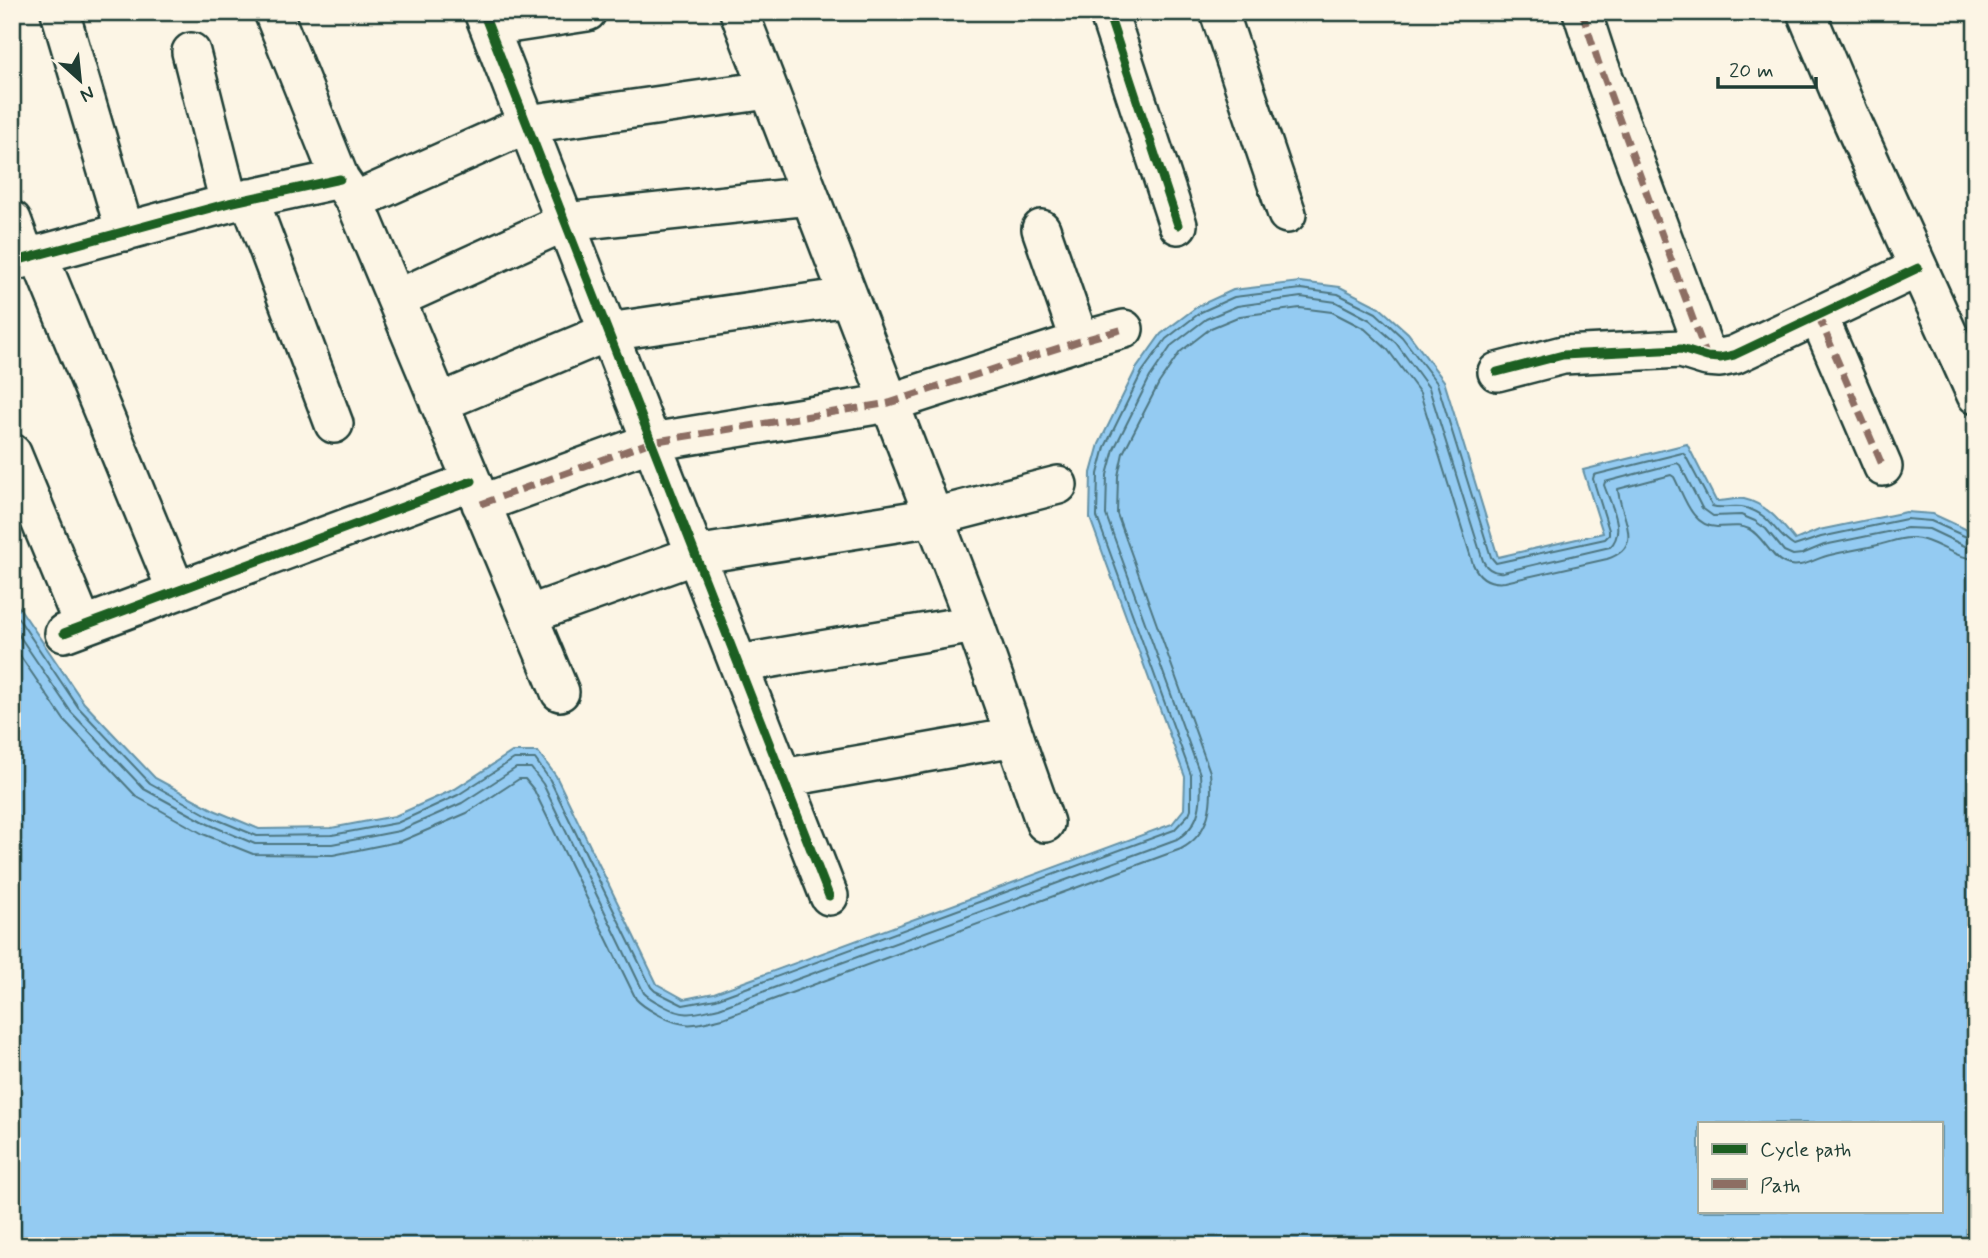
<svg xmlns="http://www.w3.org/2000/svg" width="1988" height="1258" font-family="Mynerve,sans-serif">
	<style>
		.water { fill: #94cbf2; stroke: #6592a6; stroke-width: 2; fill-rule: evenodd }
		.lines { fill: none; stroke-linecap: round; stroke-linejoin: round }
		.shore { stroke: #4e7680; stroke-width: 2 }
		.minor-casing { stroke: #1f3d34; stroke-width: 42 }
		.minor { stroke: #fcf5e5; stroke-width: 37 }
		.quiet { stroke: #8d6e63; stroke-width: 7; stroke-dasharray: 14 7; stroke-linecap: butt }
		.cycleway-casing { stroke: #fcf5e5; stroke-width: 13 }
		.cycleway { stroke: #1b5e20; stroke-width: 9 }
	</style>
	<rect width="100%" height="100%" fill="#fcf5e5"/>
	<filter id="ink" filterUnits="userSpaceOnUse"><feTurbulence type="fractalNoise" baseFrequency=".0143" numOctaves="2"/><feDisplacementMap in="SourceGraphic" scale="14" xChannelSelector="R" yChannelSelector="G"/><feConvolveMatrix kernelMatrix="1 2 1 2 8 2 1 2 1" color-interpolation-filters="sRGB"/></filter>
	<g filter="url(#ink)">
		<!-- water -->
		<path class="water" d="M 1300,282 L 1340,287 L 1379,307 L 1408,333 L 1444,381 L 1498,557 L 1603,533 L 1583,470 L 1687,444 L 1716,501 C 1725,501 1735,498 1744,499 C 1767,504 1781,523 1795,540 L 1819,530 L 1906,512 L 1933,514 L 1976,534 L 1976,1246 L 12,1246 L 12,597 L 84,703 L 155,778 L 214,810 L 259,829 L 331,828 L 395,816 L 455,789 L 512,752 L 538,752 L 556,776 L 657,984 L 684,999 L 714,993 L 1172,824 L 1184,809 L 1185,777 L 1090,518 L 1091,473 L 1099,444 L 1136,369 L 1161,334 L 1198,306 L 1233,290 ZM 1699,1123 L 1941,1123 L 1941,1211 L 1699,1211 Z"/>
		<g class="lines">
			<!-- shore -->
			<path class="shore" d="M 12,609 L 78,707 L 150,783 L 211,817 L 257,836 L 332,835 L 397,823 L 458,795 L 514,759 L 535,759 L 550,780 L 651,987 L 655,991 L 683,1005 L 716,999 L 1174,830 L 1189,814 L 1191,809 L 1191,775 L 1097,517 L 1098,474 L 1105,447 L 1142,372 L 1166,339 L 1201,312 L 1234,297 L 1301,289 L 1338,294 L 1376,313 L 1402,337 L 1437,383 L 1491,557 L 1496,563 L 1605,539 L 1609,535 L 1609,530 L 1593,479 L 1594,475 L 1682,453 L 1685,455 L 1712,506 C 1723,510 1735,504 1746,508 C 1772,515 1774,534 1794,546 L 1821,537 L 1906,519 L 1931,521 L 1971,539 L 1976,539
				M 12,625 L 71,712 L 144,789 L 208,824 L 255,844 L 332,844 L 399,831 L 462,803 L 516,768 L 531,768 L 543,784 L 644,993 C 650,999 657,1002 664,1006 C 686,1018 695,1013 719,1008 L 1177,839 C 1202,824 1202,800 1200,774 L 1106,515 L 1107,475 L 1114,449 L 1150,377 L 1172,345 L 1206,319 L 1237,306 L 1301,297 L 1336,302 L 1370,320 L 1396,343 L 1429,388 L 1483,561 C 1487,569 1494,573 1503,572 L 1610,547 C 1627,531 1610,503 1604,485 L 1605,482 L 1677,463 L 1680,465 L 1702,508 L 1713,516 L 1741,515 L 1755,521 L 1766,529 L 1784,551 L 1793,555 L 1802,554 L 1824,545 L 1907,528 L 1929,529 L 1967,547 L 1976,548
				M 12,644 L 64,720 L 137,797 L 203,834 L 253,854 L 333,855 L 402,841 L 467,813 L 519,779 L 525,779 L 534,790 L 636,999 C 642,1006 650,1010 659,1015 C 684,1029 696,1025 723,1018 L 1181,849 C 1211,833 1213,802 1210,772 L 1117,514 L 1118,476 L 1123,453 L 1159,383 L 1180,352 L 1211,328 L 1240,316 L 1300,308 L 1332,312 L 1365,329 L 1388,350 L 1420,393 L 1473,564 C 1479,578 1490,584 1505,582 L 1607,559 C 1647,546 1619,515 1618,489 L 1671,475 L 1674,477 C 1684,496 1692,527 1717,527 C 1729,527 1739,524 1749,529 C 1764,537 1769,556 1784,563 C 1800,571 1815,558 1830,555 C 1846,551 1862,549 1878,545 C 1888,543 1899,538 1910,538 C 1934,538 1952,558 1976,559"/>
			<defs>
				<path id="minor" d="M 60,12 L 125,232
					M 273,12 L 340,179 L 355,201 L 560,692
					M 483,12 L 829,896
					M 739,12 L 975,624 L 1045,823
					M 1108,12 L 1178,225
					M 1219,12 L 1287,214
					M 1582,12 L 1599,64 L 1707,357
					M 1806,12 L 1848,112 L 1976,395
					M 489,27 L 587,12
					M 191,52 L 229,203
					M 249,198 L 334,424
					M 355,201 L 527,124 L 768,90
					M 12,220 L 26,258
					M 1041,229 L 1080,341
					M 38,254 L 176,590
					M 12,262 L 229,203 L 340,179
					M 396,299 L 565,222 L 810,196
					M 1818,315 L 1883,467
					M 1497,372 L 1563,355 L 1681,349 L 1707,357 L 1720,358 L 1734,355 L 1918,268
					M 439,403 L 608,332 L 848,297
					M 12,453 L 83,625
					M 481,504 L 651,442 L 889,403 L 1080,341 L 1124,329
					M 528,615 L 695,555 L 934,517 L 1058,485
					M 64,633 L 472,481
					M 738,664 L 975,624
					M 783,778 L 1015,737"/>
			</defs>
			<!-- minor casing -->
			<use href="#minor" class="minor-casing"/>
			<!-- minor -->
			<use href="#minor" class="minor"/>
			<!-- quiet -->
			<path class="quiet" d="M 1582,12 L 1599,64 L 1707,357
				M 1818,315 L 1883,467
				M 481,504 L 651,442 L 889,403 L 1080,341 L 1124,329"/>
			<defs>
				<path id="cycleway" d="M 483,12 L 829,896
					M 1108,12 L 1178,225
					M 12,262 L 229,203 L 340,179
					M 1497,372 L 1563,355 L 1681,349 L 1707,357 L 1720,358 L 1734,355 L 1918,268
					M 64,633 L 472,481"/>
			</defs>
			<!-- cycleway casing -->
			<use href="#cycleway" class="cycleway-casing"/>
			<!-- cycleway -->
			<use href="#cycleway" class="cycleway"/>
		</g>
	</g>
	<!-- margin -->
	<rect width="1988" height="1258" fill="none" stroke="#fcf5e5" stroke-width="42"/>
	<rect x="21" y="21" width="1946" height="1216" fill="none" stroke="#1f3d34" stroke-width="2.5" filter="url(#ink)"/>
	<!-- legend -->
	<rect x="1698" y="1122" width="245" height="91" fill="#fcf5e5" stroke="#a4ab9e" stroke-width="2"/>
	<rect x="1712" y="1144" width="35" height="10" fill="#1b5e20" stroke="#a4ab9e" stroke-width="2"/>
	<text x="1760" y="1156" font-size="21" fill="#1f3d34">Cycle path</text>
	<rect x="1712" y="1179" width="35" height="10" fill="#8d6e63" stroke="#a4ab9e" stroke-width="2"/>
	<text x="1760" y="1192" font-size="21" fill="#1f3d34">Path</text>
	<!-- north arrow -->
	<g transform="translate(80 80) rotate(153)" stroke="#fcf5e5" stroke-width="5" paint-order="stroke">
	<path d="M0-5L12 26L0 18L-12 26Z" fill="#1f3d34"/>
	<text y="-10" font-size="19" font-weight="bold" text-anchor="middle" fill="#1f3d34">N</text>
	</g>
	<!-- scale -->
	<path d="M1718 77v10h98v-10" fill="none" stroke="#1f3d34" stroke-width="3.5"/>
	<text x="1729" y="77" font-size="21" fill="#1f3d34" stroke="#fcf5e5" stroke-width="5" paint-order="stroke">20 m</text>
</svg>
